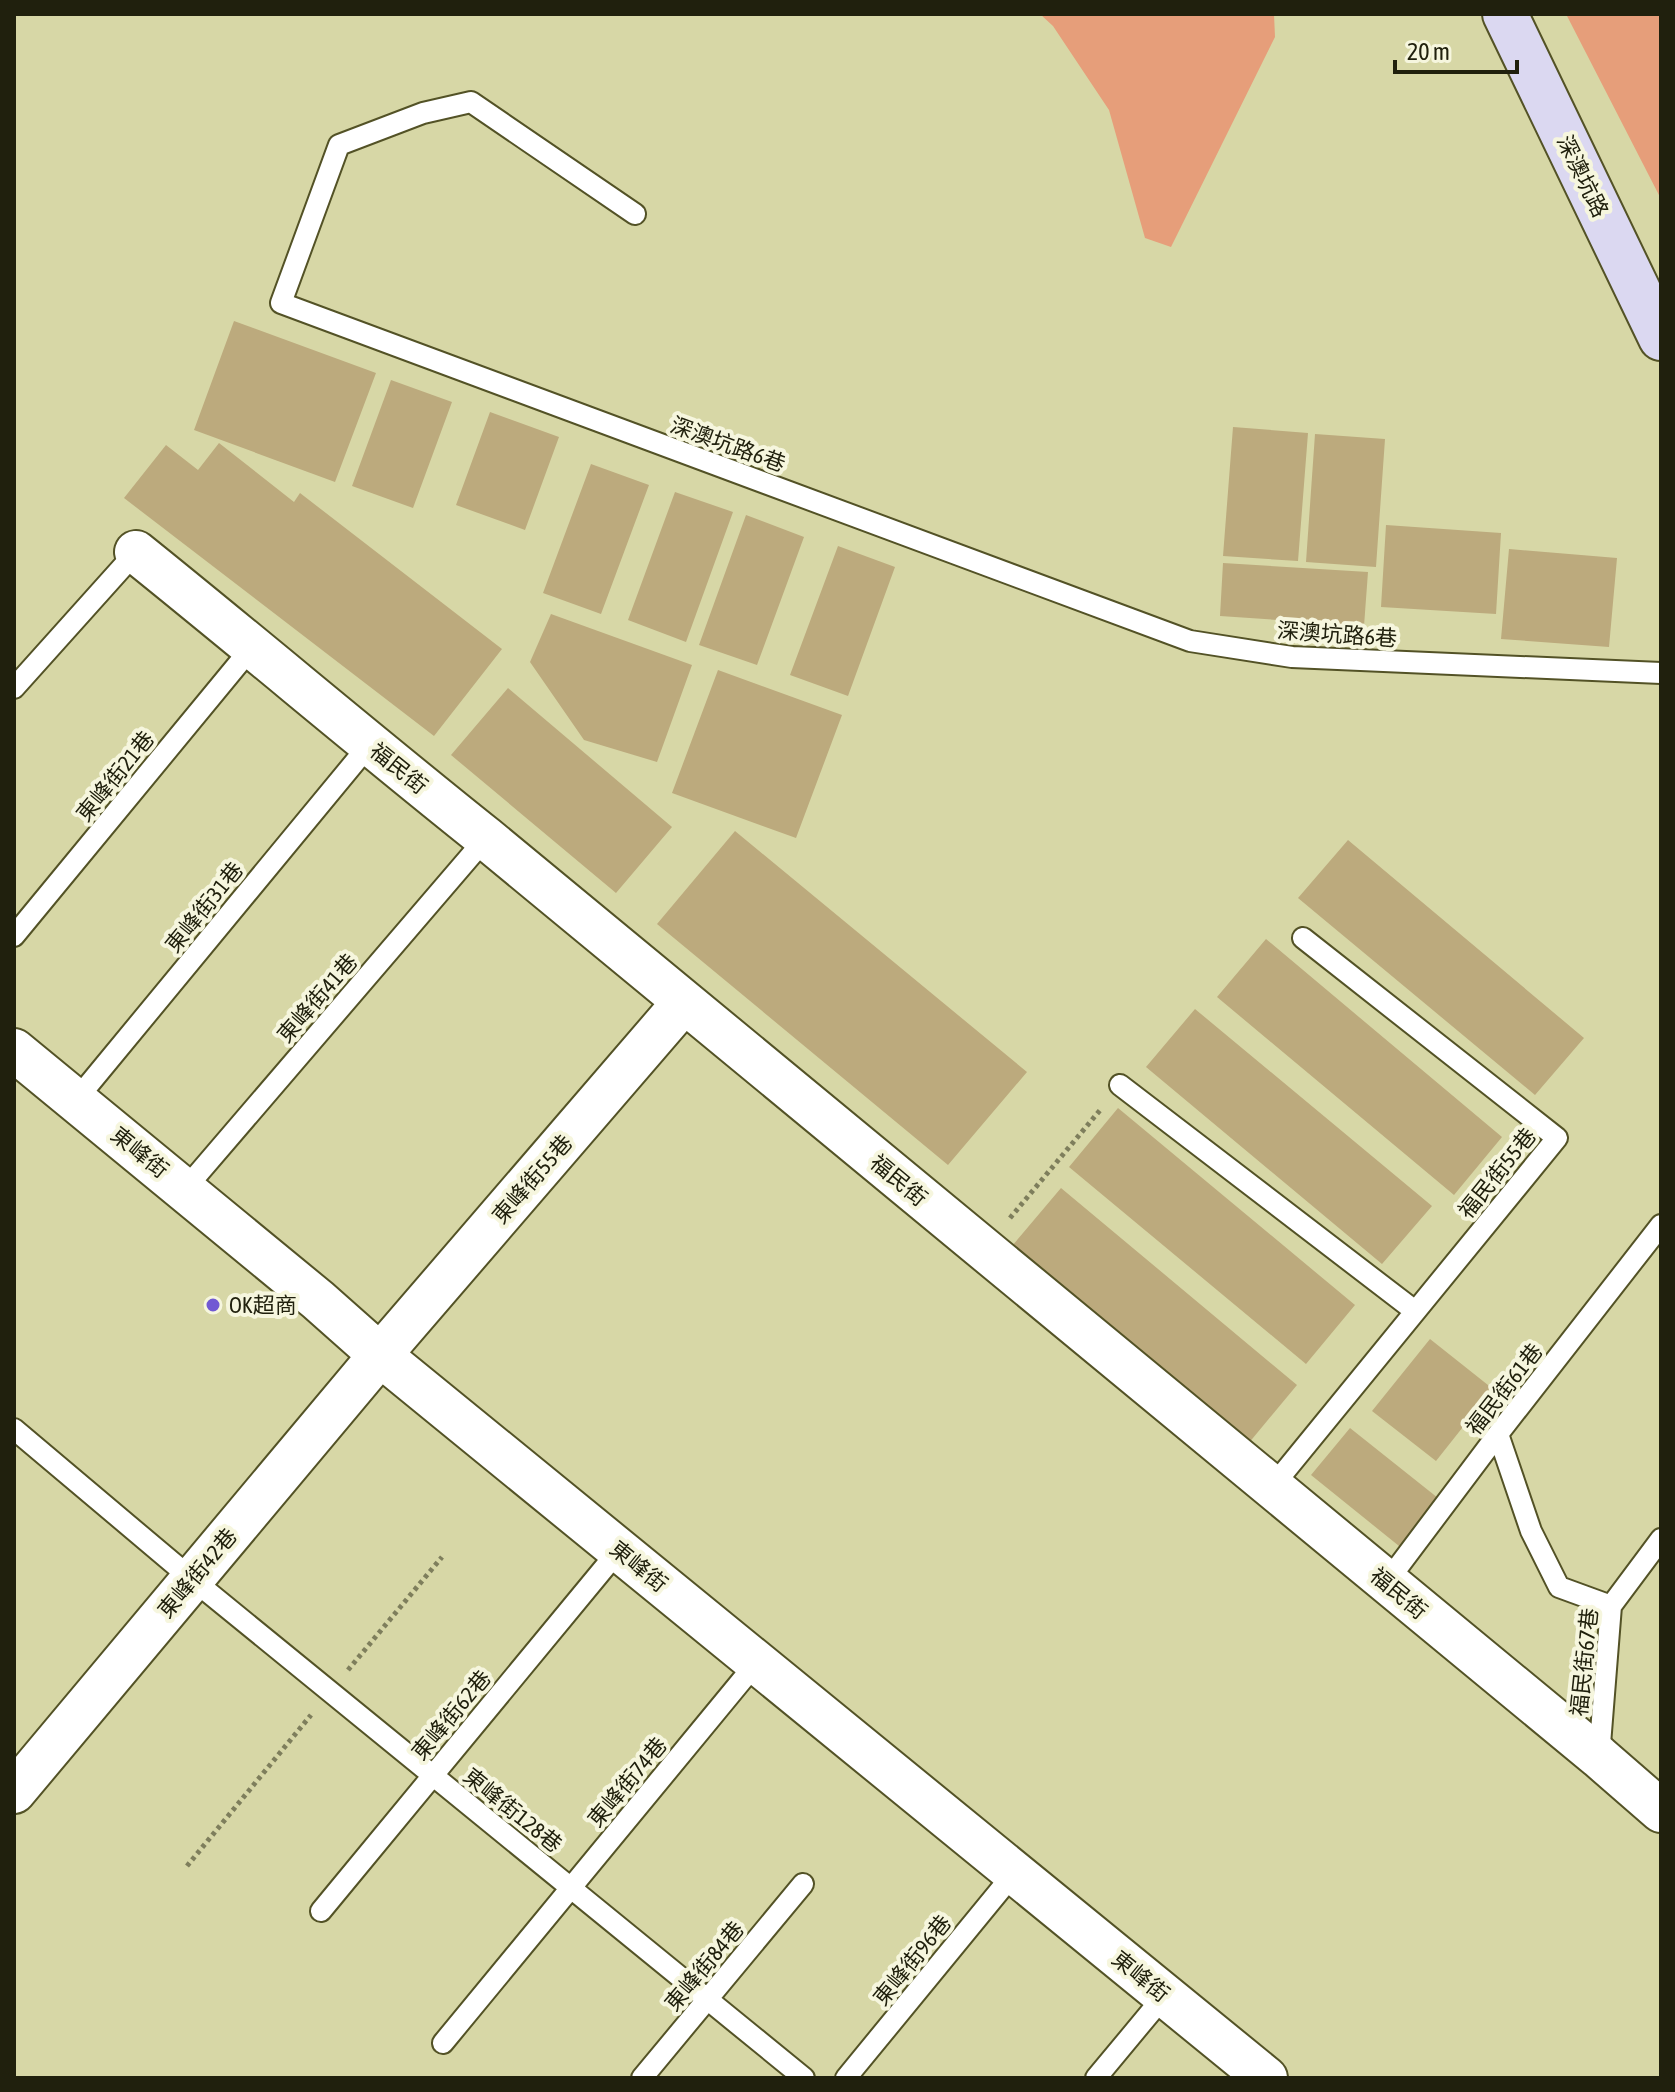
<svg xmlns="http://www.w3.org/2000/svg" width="1675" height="2092" font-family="'Asap Condensed','Noto Sans TC',sans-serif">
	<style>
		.green { fill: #e69e7a }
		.building { fill: #bcaa7d }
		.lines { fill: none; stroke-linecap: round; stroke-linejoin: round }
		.lane-casing { stroke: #535226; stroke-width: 24 }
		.street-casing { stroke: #535226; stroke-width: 46 }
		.secondary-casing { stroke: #535226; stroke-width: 48 }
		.path { stroke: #7e7e5c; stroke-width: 5; stroke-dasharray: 4 4; stroke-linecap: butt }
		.lane { stroke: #fff; stroke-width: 20 }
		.street { stroke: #fff; stroke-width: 42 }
		.secondary { stroke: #dbd8f1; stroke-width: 44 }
		.poi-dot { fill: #7159d3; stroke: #f6f6de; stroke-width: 3 }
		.labels { text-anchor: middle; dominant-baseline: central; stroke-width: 8; stroke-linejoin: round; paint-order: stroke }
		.street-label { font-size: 22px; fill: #20200d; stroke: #f6f6de }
		.poi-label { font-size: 22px; fill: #20200d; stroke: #f6f6de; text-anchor: start }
	</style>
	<rect width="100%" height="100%" fill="#d7d7a6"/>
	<!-- green -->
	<path class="green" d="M 1040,14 L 1274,14 L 1275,37 L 1171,247 L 1145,238 L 1109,110 L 1053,26 Z
		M 1566,14 L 1661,14 L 1661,199 Z"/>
	<!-- building -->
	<path class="building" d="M 234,321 L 376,373 L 335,482 L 194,430 Z
		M 391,380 L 452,402 L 413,508 L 352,486 Z
		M 490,412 L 559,437 L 525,530 L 456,505 Z
		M 1233,427 L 1308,433 L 1298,561 L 1223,556 Z
		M 1315,434 L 1385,439 L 1376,567 L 1306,562 Z
		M 219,443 L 294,502 L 300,493 L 502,649 L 434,736 L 124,498 L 166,445 L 198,470 Z
		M 591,464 L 649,485 L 601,614 L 543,593 Z
		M 675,492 L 733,512 L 686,642 L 628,620 Z
		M 746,515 L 804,537 L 757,665 L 699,645 Z
		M 1386,525 L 1501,533 L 1496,614 L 1381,607 Z
		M 838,546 L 895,567 L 848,696 L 790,675 Z
		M 1509,549 L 1617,558 L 1609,647 L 1501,639 Z
		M 1223,563 L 1368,572 L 1364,626 L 1220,616 Z
		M 551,614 L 692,665 L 657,762 L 584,740 L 530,662 Z
		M 718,670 L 842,715 L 796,838 L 672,793 Z
		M 508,688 L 672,827 L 616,893 L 451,755 Z
		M 735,831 L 1027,1072 L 948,1165 L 657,924 Z
		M 1348,840 L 1584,1038 L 1535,1095 L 1298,898 Z
		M 1266,939 L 1502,1137 L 1454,1195 L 1217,997 Z
		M 1195,1009 L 1432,1206 L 1382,1264 L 1146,1067 Z
		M 1118,1108 L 1355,1305 L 1306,1364 L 1069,1167 Z
		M 1061,1188 L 1297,1385 L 1248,1444 L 1012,1246 Z
		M 1430,1339 L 1493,1389 L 1436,1461 L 1372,1411 Z
		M 1350,1428 L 1443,1502 L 1404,1550 L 1311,1475 Z"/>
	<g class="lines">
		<defs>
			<path id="lane" d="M 635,214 L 471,102 L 423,113 L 339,145 L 281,303 L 1190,641 L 1292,657 L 1661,673
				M 14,688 L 136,552
				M 14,936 L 253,646
				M 1120,1085 L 1415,1311
				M 76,1100 L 369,745
				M 185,1189 L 486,838
				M 14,1429 L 192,1579 L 804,2078
				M 1498,1434 L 1531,1531 L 1559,1587 L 1611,1606
				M 1272,1487 L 1557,1138 L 1303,938
				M 1386,1583 L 1498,1434 L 1661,1225
				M 1599,1757 L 1611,1606 L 1661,1539
				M 321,1911 L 619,1550
				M 443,2043 L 757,1662
				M 642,2078 L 803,1884
				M 846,2078 L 1015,1872
				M 1096,2078 L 1165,1995"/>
			<path id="street" d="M 136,552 C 253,646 368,744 486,838 L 1599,1757 L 1661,1811
				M 14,1050 L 318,1300 L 380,1355 L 1266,2078
				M 14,1792 L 380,1355 L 684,1002"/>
			<path id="secondary" d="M 1505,14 L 1661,338"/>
		</defs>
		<!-- lane casing -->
		<use href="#lane" class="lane-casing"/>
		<!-- street casing -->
		<use href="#street" class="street-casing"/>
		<!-- secondary casing -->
		<use href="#secondary" class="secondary-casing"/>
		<!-- path -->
		<path class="path" d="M 1010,1218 L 1101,1109
			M 348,1670 L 442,1557
			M 187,1866 L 311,1715"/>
		<!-- lane -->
		<use href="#lane" class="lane"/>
		<!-- street -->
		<use href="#street" class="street"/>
		<!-- secondary -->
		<use href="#secondary" class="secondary"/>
	</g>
	<!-- markers -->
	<circle class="poi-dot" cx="213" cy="1305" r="8"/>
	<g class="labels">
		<!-- street labels -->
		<g class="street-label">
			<text transform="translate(1583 176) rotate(64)">深澳坑路</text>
			<text transform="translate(728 444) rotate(20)">深澳坑路6巷</text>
			<text transform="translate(1337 634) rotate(4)">深澳坑路6巷</text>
			<text transform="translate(399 768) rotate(39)">福民街</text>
			<text transform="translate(115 776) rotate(-51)">東峰街21巷</text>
			<text transform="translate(204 907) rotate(-51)">東峰街31巷</text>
			<text transform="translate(317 998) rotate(-49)">東峰街41巷</text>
			<text transform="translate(140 1152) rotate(39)">東峰街</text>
			<text transform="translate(1497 1173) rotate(-51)">福民街55巷</text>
			<text transform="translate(532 1179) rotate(-49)">東峰街55巷</text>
			<text transform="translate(899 1180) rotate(40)">福民街</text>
			<text transform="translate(1504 1389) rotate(-52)">福民街61巷</text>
			<text transform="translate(639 1566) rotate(39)">東峰街</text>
			<text transform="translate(197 1573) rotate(-50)">東峰街42巷</text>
			<text transform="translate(1399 1593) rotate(40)">福民街</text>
			<text transform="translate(1584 1662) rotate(-84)">福民街67巷</text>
			<text transform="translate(451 1715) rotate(-50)">東峰街62巷</text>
			<text transform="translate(627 1782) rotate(-50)">東峰街74巷</text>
			<text transform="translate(513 1810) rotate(39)">東峰街128巷</text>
			<text transform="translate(912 1960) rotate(-51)">東峰街96巷</text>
			<text transform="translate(704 1966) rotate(-50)">東峰街84巷</text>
			<text transform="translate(1141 1976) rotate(39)">東峰街</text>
		</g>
		<!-- poi labels -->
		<g class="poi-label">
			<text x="229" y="1305">OK超商</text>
		</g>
	</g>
	<!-- border -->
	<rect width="1675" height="2092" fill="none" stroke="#20200d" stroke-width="32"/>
	<!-- scale -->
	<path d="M1395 60v12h122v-12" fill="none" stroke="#20200d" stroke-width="4"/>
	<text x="1407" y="60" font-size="24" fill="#20200d" stroke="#f6f6de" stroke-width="6" paint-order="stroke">20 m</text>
</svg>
